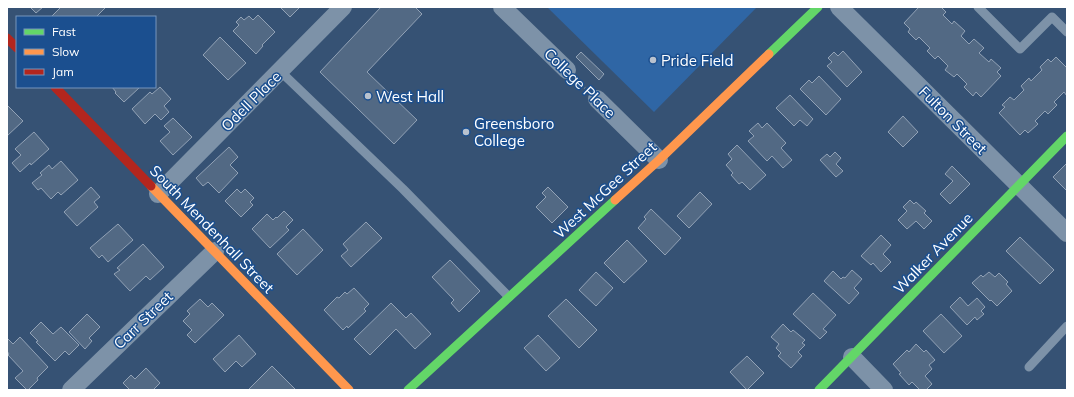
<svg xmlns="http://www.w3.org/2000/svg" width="1074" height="397" font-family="Mulish,sans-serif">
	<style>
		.green { fill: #2f66a5 }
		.building { fill: #526984; stroke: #92a2b6 }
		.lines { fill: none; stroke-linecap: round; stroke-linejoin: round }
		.path { stroke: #7d92a8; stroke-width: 2.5; stroke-dasharray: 2 3; stroke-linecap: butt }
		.lane { stroke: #7d92a8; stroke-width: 9 }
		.street { stroke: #7d92a8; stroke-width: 18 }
		.fast { stroke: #63d668; stroke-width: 9 }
		.slow { stroke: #ff974d; stroke-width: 9 }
		.jam { stroke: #b3261e; stroke-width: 9 }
		.poi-dot { fill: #b9c2ce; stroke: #1b4f8f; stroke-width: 1.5 }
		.labels { text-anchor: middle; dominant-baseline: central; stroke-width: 3; stroke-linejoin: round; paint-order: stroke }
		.poi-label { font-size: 15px; fill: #fff; stroke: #1b4f8f; text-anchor: start }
		.street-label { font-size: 15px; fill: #fff; stroke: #1b4f8f }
	</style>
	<rect width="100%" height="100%" fill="#365274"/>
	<!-- green -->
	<path class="green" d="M 547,7 L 757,7 L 654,112 Z"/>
	<!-- building -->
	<path class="building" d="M 30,7 L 43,7 L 36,13 Z
		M 61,7 L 106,7 L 96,17 L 51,17 Z
		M 280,7 L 300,7 L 290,17 Z
		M 381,7 L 415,7 L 422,14 L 367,72 L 417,120 L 394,144 L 320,72 Z
		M 919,7 L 941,7 L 946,12 L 943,15 L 952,24 L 954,21 L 965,31 L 961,36 L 969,44 L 974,39 L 984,48 L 979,53 L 989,62 L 991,59 L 1001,68 L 997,72 L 1001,76 L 981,97 L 976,92 L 973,96 L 964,87 L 967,84 L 957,74 L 954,77 L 945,70 L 948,66 L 938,56 L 935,59 L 927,51 L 930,48 L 919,37 L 916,40 L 908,32 L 910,29 L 904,23 Z
		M 258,15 L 275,32 L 262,45 L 263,46 L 256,54 L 233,31 L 239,25 L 236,22 L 241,17 L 244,20 L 249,16 L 253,20 Z
		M 220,37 L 246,63 L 228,80 L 203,55 Z
		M 843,51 L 862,72 L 847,87 L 827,66 L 832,62 L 828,58 L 834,52 L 838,56 Z
		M 581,52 L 604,74 L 599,80 L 576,57 Z
		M 1056,57 L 1067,68 L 1067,96 L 1064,92 L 1054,102 L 1057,105 L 1048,114 L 1045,111 L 1035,121 L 1038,124 L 1028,133 L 1025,130 L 1020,135 L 999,113 L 1005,107 L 1002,105 L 1010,97 L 1014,100 L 1024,90 L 1021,86 L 1029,78 L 1031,81 L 1042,70 L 1040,67 L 1048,59 L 1051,62 Z
		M 819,76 L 841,99 L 826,115 L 800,89 L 809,80 L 812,83 Z
		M 112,87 L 140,87 L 124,102 L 115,93 L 116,92 Z
		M 160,87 L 171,99 L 164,106 L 169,112 L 161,120 L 155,114 L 145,124 L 132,109 L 150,92 L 152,94 Z
		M 790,95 L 813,119 L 807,126 L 800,120 L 794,126 L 776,108 Z
		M 7,105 L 23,121 L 7,136 Z
		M 903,116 L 918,132 L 903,147 L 888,132 Z
		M 173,118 L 192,137 L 173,155 L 160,141 L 170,132 L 164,126 Z
		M 758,123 L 762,128 L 767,123 L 786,143 L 781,148 L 792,160 L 783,168 L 772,156 L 767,161 L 748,141 L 754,136 L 749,131 Z
		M 34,132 L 49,149 L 31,165 L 30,163 L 20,172 L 12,163 L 21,155 L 15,149 Z
		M 737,145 L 766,175 L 750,190 L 742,182 L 739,184 L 731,175 L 733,173 L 726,165 L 732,159 L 728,154 Z
		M 229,147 L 238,157 L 230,165 L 238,173 L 219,193 L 208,182 L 203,186 L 196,178 Z
		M 835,152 L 841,158 L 836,164 L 843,171 L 836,177 L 820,160 L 827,154 L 830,157 Z
		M 61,161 L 78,180 L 61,195 L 58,192 L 51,199 L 41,188 L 38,190 L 32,183 L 42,175 L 40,173 L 49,165 L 52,169 Z
		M 1067,163 L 1067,191 L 1053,177 Z
		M 952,166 L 970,184 L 950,204 L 940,194 L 953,181 L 945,174 Z
		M 91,187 L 100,197 L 94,202 L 98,207 L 77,226 L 64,212 Z
		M 548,187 L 568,207 L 552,223 L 536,207 L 546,197 L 542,193 Z
		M 237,189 L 241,193 L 245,189 L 254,198 L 250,202 L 253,205 L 241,217 L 225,201 Z
		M 700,192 L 712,204 L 689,228 L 677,216 Z
		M 910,200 L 914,204 L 916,202 L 926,211 L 924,213 L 932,221 L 924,229 L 916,221 L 907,229 L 898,220 L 907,211 L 903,207 Z
		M 651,209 L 681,238 L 665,255 L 638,228 L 646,219 L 644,217 Z
		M 284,211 L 293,220 L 286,227 L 289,230 L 270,248 L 252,229 L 267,214 L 273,220 L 276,217 L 277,218 Z
		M 366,222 L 382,238 L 351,267 L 341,256 L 348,250 L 343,244 Z
		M 118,224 L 133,240 L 108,262 L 102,255 L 99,258 L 90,248 Z
		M 303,229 L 323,250 L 297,275 L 277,254 Z
		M 881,235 L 891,245 L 883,254 L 891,262 L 881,272 L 873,263 L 871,265 L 861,256 Z
		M 1020,237 L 1054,270 L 1040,284 L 1006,251 Z
		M 627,240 L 647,261 L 624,283 L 604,263 Z
		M 143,244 L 164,267 L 150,280 L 146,276 L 130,291 L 114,274 L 120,270 L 117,268 Z
		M 450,260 L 480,291 L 459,312 L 451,303 L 454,300 L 432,277 Z
		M 852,270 L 862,279 L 854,288 L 859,293 L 849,304 L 824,281 L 833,271 L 841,279 L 843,277 L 845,278 Z
		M 596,272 L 613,288 L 596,306 L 579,290 Z
		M 989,272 L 995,277 L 999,273 L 1008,282 L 1006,284 L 1012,291 L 997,306 L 991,300 L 990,301 L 972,283 L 981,275 L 983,277 Z
		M 354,288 L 369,304 L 364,309 L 366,311 L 348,328 L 347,326 L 343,330 L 324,310 L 337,297 L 339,298 L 345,292 L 347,294 Z
		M 813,293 L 836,315 L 823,329 L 827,332 L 820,339 L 793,314 Z
		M 960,297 L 968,306 L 977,298 L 985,307 L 981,311 L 984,314 L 977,320 L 975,317 L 967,325 L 950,307 Z
		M 200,299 L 208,307 L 212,303 L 224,315 L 195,343 L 187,335 L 192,330 L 183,321 L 190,314 L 187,311 Z
		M 566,299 L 597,330 L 579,348 L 548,316 Z
		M 391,303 L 406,318 L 411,313 L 431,334 L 415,349 L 396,329 L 370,355 L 354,339 Z
		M 87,314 L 100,327 L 89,338 L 92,341 L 85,349 L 69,332 Z
		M 941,314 L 962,336 L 944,353 L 923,331 Z
		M 41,322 L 53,334 L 61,327 L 79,345 L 69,355 L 65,351 L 55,361 L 36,342 L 38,341 L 30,333 Z
		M 783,324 L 791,332 L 793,330 L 805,340 L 802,343 L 805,345 L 798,352 L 802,356 L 791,368 L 778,356 L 781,353 L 776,348 L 779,344 L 771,337 Z
		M 239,335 L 256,354 L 242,367 L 236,361 L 225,372 L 213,359 Z
		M 538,335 L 560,358 L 546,371 L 524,348 Z
		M 20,337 L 48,367 L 37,378 L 38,380 L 28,390 L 27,390 L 15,378 L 23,371 L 8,355 L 9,354 L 7,351 L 7,340 L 8,339 L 13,344 Z
		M 916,344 L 924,352 L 926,350 L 935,360 L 929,365 L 932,369 L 925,376 L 932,384 L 926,390 L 920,390 L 912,382 L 909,385 L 899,374 L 901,373 L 893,364 L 907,350 L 909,352 Z
		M 747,356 L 764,373 L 747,390 L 730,372 Z
		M 272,366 L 295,389 L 293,390 L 248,390 Z
		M 146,368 L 160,383 L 153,390 L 130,390 L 123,383 L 131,375 L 135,379 Z"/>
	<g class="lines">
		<!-- path -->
		<path class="path" d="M 577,81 L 585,88"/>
		<!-- lane -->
		<path class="lane" d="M 978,7 L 1020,49 L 1052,17 L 1067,32
			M 280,71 L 403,189 L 509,297
			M 1029,367 L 1067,326"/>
		<!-- street -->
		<path class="street" d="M 502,7 L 567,70
			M 839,7 L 1067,233
			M 597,99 L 659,160
			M 158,194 L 343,7
			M 852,357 L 884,390
			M 71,390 L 215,251"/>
		<!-- fast -->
		<path class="fast" d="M 769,54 L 818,7
			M 408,390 L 615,200
			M 819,390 L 1067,136"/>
		<!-- slow -->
		<path class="slow" d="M 151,186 L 349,390
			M 615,200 L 659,160 L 769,54"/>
		<!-- jam -->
		<path class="jam" d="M 7,38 L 17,48
			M 55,87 L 151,186"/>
	</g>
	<!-- markers -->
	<g class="poi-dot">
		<circle cx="653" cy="60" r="4"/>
		<circle cx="368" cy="96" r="4"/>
		<circle cx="466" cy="132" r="4"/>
	</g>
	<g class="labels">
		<!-- poi labels -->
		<g class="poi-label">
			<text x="661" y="60">Pride Field</text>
			<text x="376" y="96">West Hall</text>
			<text x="474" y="123">Greensboro<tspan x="474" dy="17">College</tspan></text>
		</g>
		<!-- street labels -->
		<g class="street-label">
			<text transform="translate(580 83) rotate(44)">College Place</text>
			<text transform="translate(251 101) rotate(-45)">Odell Place</text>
			<text transform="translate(953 120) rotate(45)">Fulton Street</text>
			<text transform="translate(605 190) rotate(-43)">West McGee Street</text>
			<text transform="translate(212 229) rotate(46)">South Mendenhall Street</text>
			<text transform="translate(933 253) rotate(-46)">Walker Avenue</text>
			<text transform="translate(143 320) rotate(-44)">Carr Street</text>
		</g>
	</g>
	<!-- border -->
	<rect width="1074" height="397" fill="none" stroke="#ffffff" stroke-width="16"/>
	<!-- legend -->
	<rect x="16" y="16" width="140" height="72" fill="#1b4f8f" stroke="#7695bc"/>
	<rect x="24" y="29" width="20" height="6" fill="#63d668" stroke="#7695bc"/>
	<text x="52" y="36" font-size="12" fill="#ffffff">Fast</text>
	<rect x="24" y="49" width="20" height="6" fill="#ff974d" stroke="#7695bc"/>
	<text x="52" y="56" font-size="12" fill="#ffffff">Slow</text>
	<rect x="24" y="69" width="20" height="6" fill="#b3261e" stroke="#7695bc"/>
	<text x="52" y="76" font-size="12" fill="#ffffff">Jam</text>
</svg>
